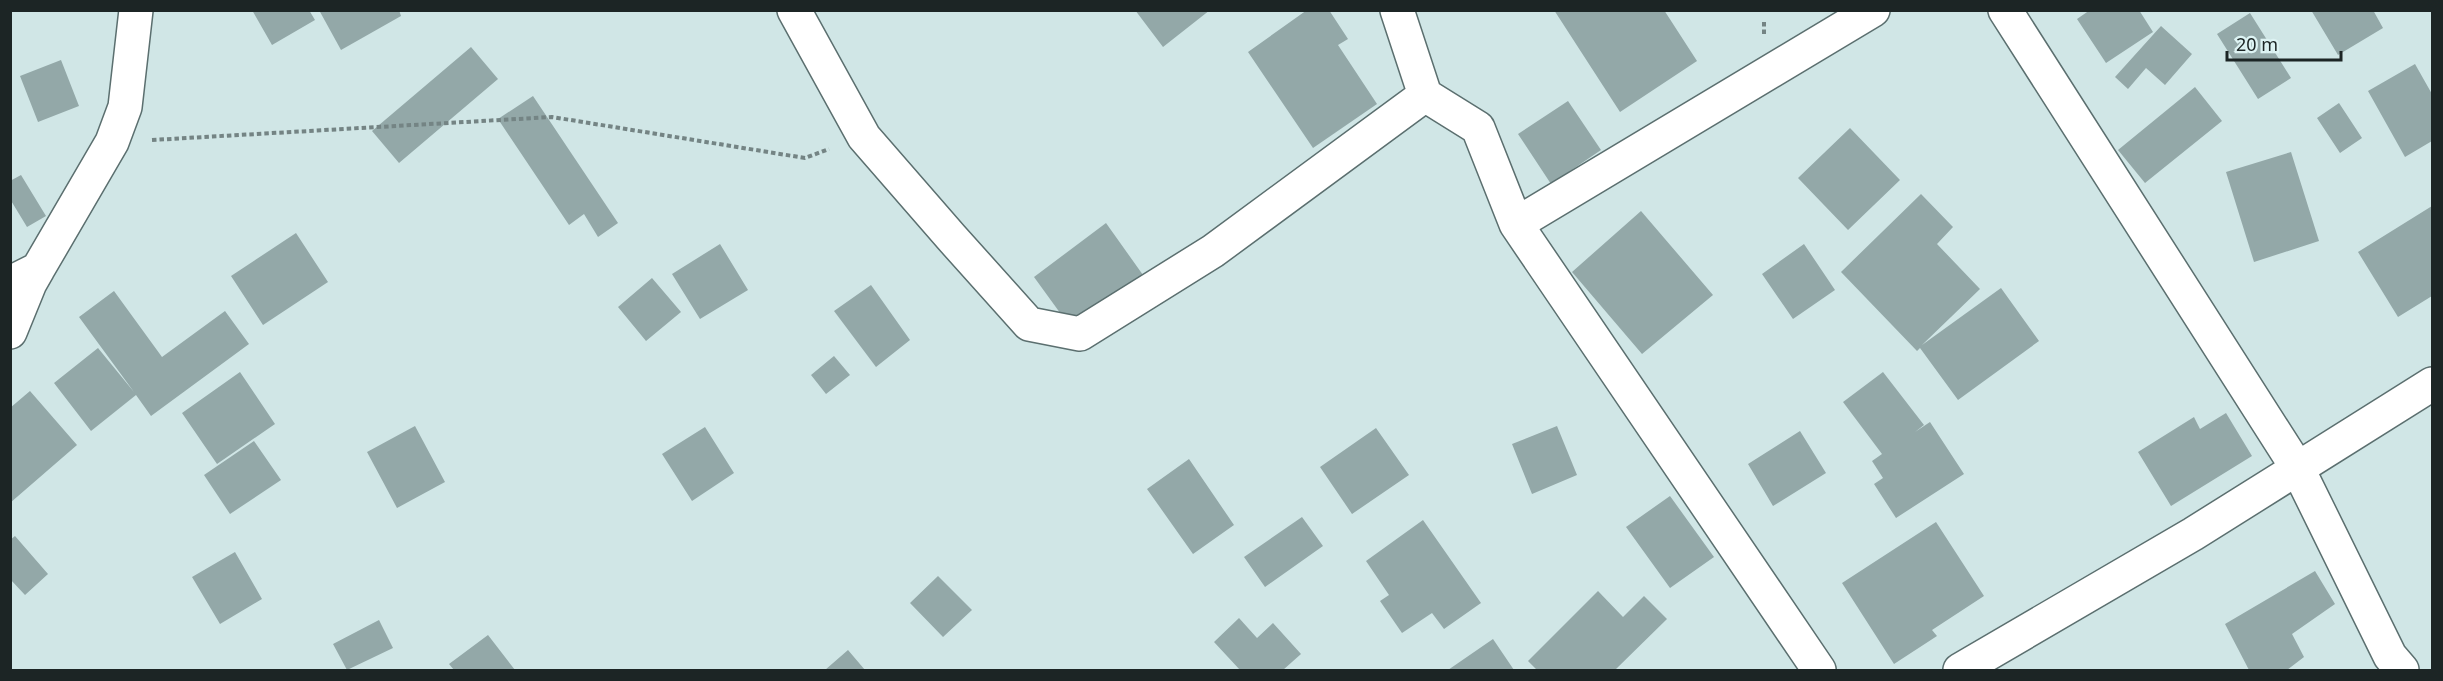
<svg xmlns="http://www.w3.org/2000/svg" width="2443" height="681" font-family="'Noto Sans',sans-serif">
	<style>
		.building { fill: #93a8a8 }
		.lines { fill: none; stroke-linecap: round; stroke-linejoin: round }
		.minor-casing { stroke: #5b6f6f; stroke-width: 36 }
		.path { stroke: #748484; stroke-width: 4; stroke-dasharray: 4.5 3; stroke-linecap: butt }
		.minor { stroke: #fff; stroke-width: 33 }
	</style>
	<rect width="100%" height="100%" fill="#d0e6e6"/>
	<!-- building -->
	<path class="building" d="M 252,10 L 309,10 L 315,20 L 272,45 Z
		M 319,10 L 399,10 L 401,16 L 341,50 Z
		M 1135,10 L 1210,10 L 1163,47 Z
		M 1307,10 L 1329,10 L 1348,39 L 1338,45 L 1377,104 L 1313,148 L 1248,52 Z
		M 1554,10 L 1664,10 L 1697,61 L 1620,112 Z
		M 2090,10 L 2139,10 L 2153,32 L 2106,63 L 2077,19 Z
		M 2311,10 L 2373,10 L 2383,28 L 2338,55 Z
		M 2250,13 L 2291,78 L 2258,99 L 2217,34 Z
		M 2161,26 L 2192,54 L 2165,85 L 2146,68 L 2128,89 L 2115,77 Z
		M 471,47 L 498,79 L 399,163 L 372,131 Z
		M 61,60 L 79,106 L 38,122 L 20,76 Z
		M 2415,64 L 2432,94 L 2432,141 L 2405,157 L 2368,91 Z
		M 2195,87 L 2222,121 L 2145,183 L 2118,150 Z
		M 533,96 L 618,223 L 598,237 L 584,214 L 569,225 L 498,119 Z
		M 1568,101 L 1601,150 L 1551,184 L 1518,134 Z
		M 2339,103 L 2362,138 L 2340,153 L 2317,118 Z
		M 1850,128 L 1900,180 L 1848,230 L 1798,178 Z
		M 2291,152 L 2319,241 L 2254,262 L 2226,172 Z
		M 21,175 L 46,216 L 27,227 L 10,199 L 10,181 Z
		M 1921,194 L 1953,227 L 1937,244 L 1980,289 L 1922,345 L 2001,288 L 2039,341 L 1958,400 L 1920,348 L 1917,351 L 1841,272 Z
		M 2432,206 L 2432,296 L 2398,317 L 2358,252 Z
		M 1641,211 L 1713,295 L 1642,354 L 1572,272 Z
		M 1106,223 L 1143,275 L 1071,328 L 1034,277 Z
		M 296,233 L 328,282 L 263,325 L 231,276 Z
		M 720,244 L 748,290 L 700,319 L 672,274 Z
		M 1804,244 L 1835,290 L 1793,319 L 1762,274 Z
		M 652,278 L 681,312 L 646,341 L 618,307 Z
		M 871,285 L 910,340 L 876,367 L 834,311 Z
		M 114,291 L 162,357 L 225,311 L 249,344 L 151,416 L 136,395 L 91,431 L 54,383 L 98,348 L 134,392 L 79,317 Z
		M 834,356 L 850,375 L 826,394 L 811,375 Z
		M 240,372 L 275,424 L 217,464 L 182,413 Z
		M 1883,372 L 1924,425 L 1915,432 L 1930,422 L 1964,474 L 1896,518 L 1874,484 L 1883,478 L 1872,461 L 1882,454 L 1843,402 Z
		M 30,391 L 77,445 L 10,503 L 10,408 Z
		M 2226,413 L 2252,456 L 2171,506 L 2138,452 L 2194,417 L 2200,429 Z
		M 415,426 L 445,482 L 397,508 L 367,452 Z
		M 1557,426 L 1577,475 L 1532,494 L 1512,444 Z
		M 705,427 L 734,473 L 692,501 L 662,454 Z
		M 1376,428 L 1409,475 L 1352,514 L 1320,467 Z
		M 1800,431 L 1826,473 L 1773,506 L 1748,464 Z
		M 254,441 L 281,480 L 230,514 L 204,475 Z
		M 1189,459 L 1234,525 L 1193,554 L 1147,489 Z
		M 1670,496 L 1714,557 L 1670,588 L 1626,527 Z
		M 1302,517 L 1323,546 L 1265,587 L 1244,557 Z
		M 1423,520 L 1481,603 L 1444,629 L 1432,613 L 1402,633 L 1380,601 L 1389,595 L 1366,561 Z
		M 1936,522 L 1984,596 L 1932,630 L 1937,636 L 1894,664 L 1842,583 Z
		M 15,536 L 48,574 L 25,595 L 10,579 L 10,540 Z
		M 235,552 L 262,599 L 220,624 L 192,577 Z
		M 2315,571 L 2335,604 L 2292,634 L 2304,657 L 2287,670 L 2249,670 L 2225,624 Z
		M 938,576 L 972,610 L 943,637 L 910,603 Z
		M 1598,591 L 1623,617 L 1644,596 L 1667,619 L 1615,670 L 1537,670 L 1528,661 Z
		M 1239,618 L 1257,638 L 1273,623 L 1301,654 L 1283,670 L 1240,670 L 1214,642 Z
		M 379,620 L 393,648 L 347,670 L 333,644 Z
		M 488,635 L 515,670 L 454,670 L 449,664 Z
		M 1493,639 L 1514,670 L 1448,670 Z
		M 848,650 L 865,670 L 825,670 Z"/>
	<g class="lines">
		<defs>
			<path id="minor" d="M 794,10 L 864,137 L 951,237 L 1029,324 L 1080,334 L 1213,251 L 1425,95 L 1478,128 L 1516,224 L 1873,10
				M 1397,10 L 1425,95
				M 2005,10 L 2298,469 L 2390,656 L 2402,670
				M 1516,224 L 1819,670
				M 10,283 L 38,269 L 112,142 L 125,107 L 136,10
				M 10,332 L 30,283 L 38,269
				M 1960,670 L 2193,534 L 2432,384"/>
		</defs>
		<!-- minor casing -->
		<use href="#minor" class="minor-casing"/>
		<!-- path -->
		<path class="path" d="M 1764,34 L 1764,21
			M 152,140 L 552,117 L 805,158 L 829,149"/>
		<!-- minor -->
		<use href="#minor" class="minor"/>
	</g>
	<!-- border -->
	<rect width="2443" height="681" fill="none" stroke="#1c2525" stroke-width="24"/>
	<!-- scale -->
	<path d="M2227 51v9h114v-9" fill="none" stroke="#1c2525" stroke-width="3"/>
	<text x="2236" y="51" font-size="18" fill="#1c2525" stroke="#ddf3f3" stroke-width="4.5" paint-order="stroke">20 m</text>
</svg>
